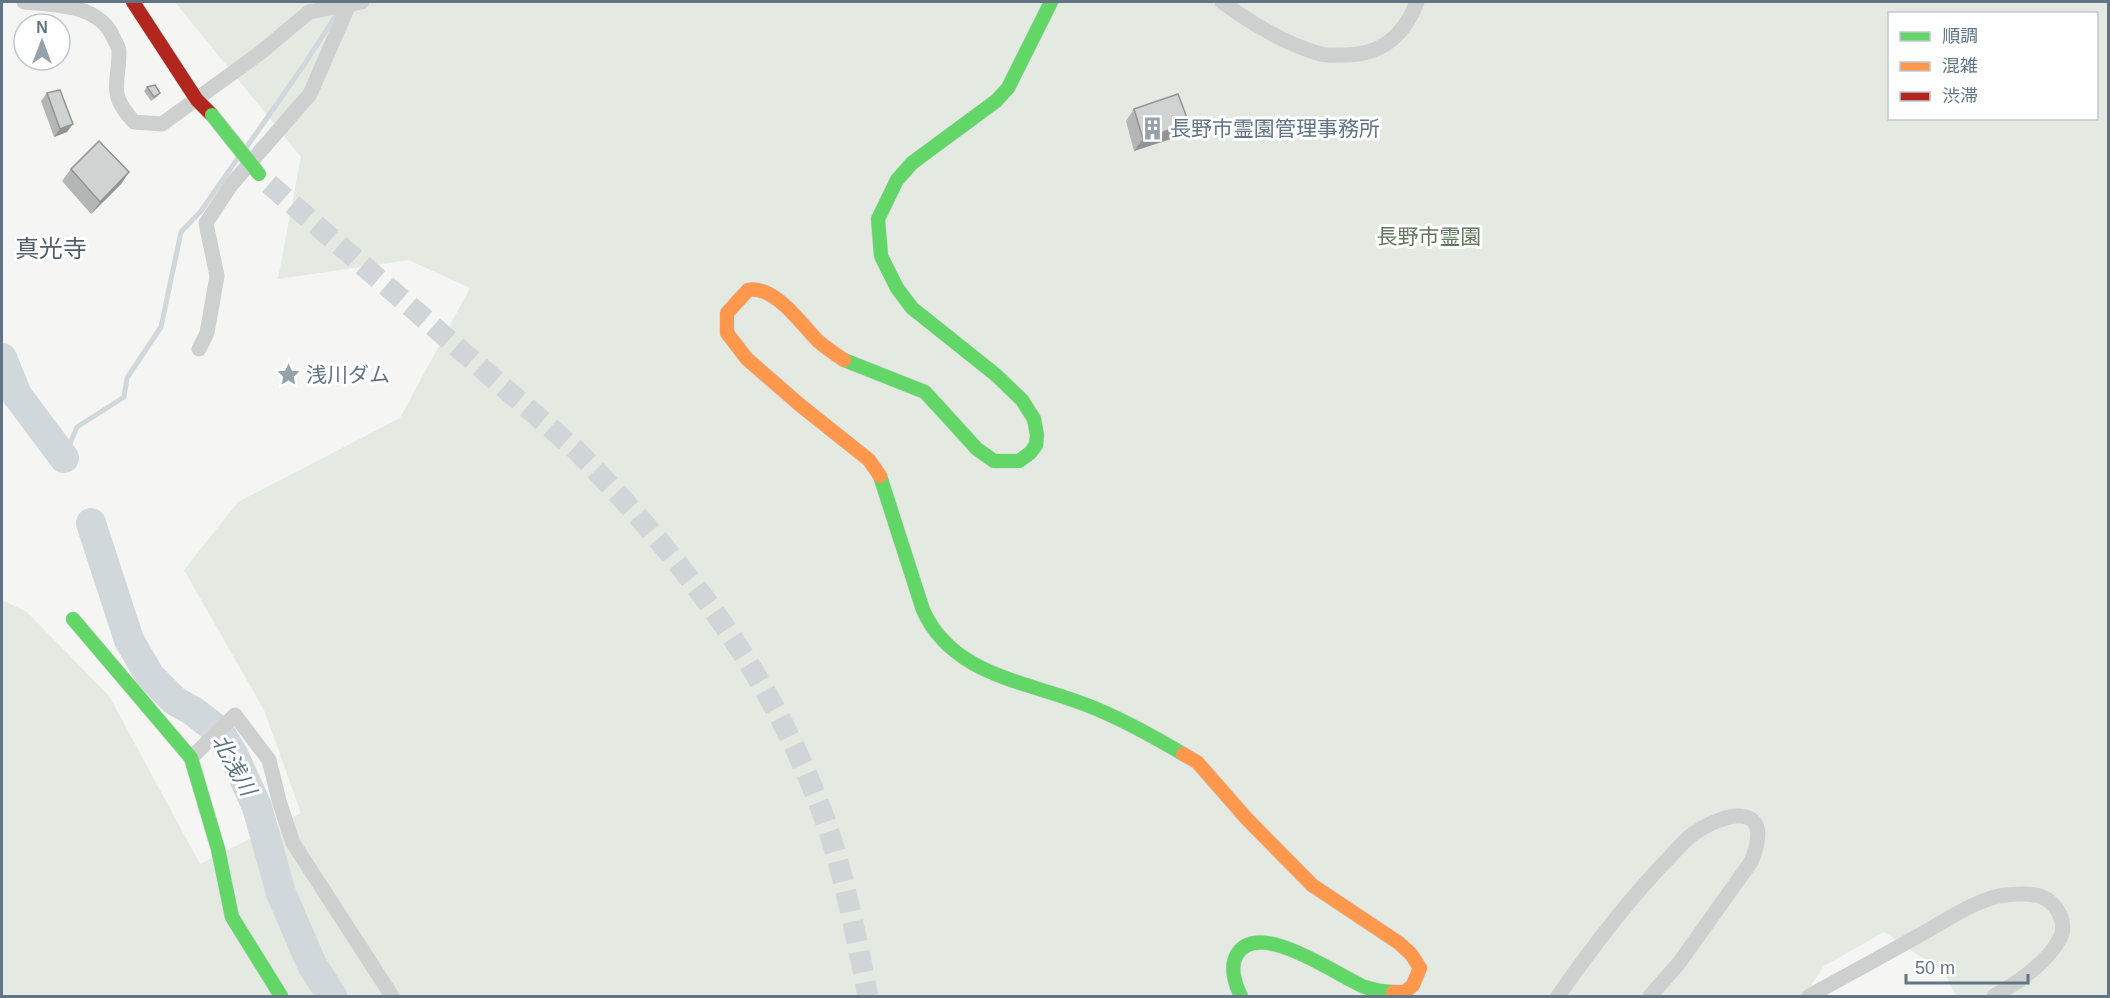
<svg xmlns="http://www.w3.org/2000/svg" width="2110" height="998" font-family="Arial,'Noto Sans JP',sans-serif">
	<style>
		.green { fill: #e4e9e1; fill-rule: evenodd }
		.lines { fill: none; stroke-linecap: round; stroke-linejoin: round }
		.stream { stroke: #d1d8db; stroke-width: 5 }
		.river { stroke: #d1d8db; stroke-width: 30 }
		.secondary-tunnel { stroke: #d0d5d8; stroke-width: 21; stroke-dasharray: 21 10; stroke-linecap: butt }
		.fast-casing { stroke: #d1d3d4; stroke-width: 15 }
		.slow-casing { stroke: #d1d3d4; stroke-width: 15 }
		.jam-casing { stroke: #d1d3d4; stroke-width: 15 }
		.street { stroke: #ced0d0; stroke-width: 15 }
		.fast { stroke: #63d668; stroke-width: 14 }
		.slow { stroke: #ff974d; stroke-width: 14 }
		.jam { stroke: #b3261e; stroke-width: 14 }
		.fast-bridge-casing { stroke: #d1d3d4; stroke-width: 15; stroke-linecap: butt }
		.street-bridge { stroke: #ced0d0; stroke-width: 15 }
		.fast-bridge { stroke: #63d668; stroke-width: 14 }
		.wall { fill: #b4b5b5 }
		.shaded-wall { fill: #929494 }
		.building { fill: #d1d3d3; stroke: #929494; stroke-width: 1.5 }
		.labels { text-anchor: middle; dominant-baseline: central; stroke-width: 6; stroke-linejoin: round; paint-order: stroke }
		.poi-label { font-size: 21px; fill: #627586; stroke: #fff; text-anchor: start }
		.park-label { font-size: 21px; fill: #62785d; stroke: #fff }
		.water-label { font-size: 22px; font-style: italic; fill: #5d7883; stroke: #fff }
		.quarter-label { font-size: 24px; fill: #515f6b; stroke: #fff }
	</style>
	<rect width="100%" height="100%" fill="#f5f5f3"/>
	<!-- green -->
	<path class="green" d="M 175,2 L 2108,2 L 2108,996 L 1956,996 L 1945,973 L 1884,932 L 1824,966 L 1804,996 L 2,996 L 2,600 L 27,612 L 109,696 L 200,864 L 301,813 L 264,710 L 184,570 L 238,502 L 400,418 L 470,288 L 409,260 L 278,279 L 301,157 ZM 1890,14 L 2096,14 L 2096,118 L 1890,118 Z"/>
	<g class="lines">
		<!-- stream -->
		<path class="stream" d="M 246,148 L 304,65 L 338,12
			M 64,458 L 77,427 L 124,397 L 127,378 L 161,327 L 181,232 L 201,211 L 238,158"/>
		<!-- river -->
		<path class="river" d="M 2,358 L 17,395 L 64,458
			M 91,523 L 129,640 L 150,676 L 175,701 L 193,711 L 219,731 L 234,756 L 257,807 L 281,893 L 312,965 L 332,996"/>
		<!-- secondary-tunnel -->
		<path class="secondary-tunnel" d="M 269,184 L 576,450 C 684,560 772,674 825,820 C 845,877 856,937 868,996"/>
		<defs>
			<path id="fast" d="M 844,360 L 925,392 L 977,449 L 994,461 L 1019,461 L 1030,453 L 1036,445 L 1037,435 L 1034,419 L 1022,400 L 996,375 L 912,308 L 897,288 L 881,256 L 878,219 L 897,180 L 912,163 L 996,101 L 1008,88 L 1051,2
				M 880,476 L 923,610 C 952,675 1025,681 1084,704 C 1119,717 1151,735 1183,754
				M 73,619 L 191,758 L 218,849 L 232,917 L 281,996
				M 1241,996 C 1235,985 1230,968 1236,956 C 1257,916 1339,977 1365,987 C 1374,990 1384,992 1393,992"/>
			<path id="slow" d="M 844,360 C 835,354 826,348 818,341 C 801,324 775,285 748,290 L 727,313 L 727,333 L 747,359 L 800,405 L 869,460 L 880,476
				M 1183,754 L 1197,762 L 1247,819 L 1312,885 L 1399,943 L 1411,954 L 1420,968 L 1413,985 L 1405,992 L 1393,992"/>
			<path id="jam" d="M 133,2 L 197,100 L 212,115"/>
		</defs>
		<!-- fast casing -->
		<use href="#fast" class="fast-casing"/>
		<!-- slow casing -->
		<use href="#slow" class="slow-casing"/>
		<!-- jam casing -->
		<use href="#jam" class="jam-casing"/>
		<!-- street -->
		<path class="street" d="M 24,2 C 56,5 100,4 114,39 C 116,43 119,47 119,52 C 119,86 107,92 134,122 L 162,124 L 260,53 L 309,12
			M 1222,2 C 1251,23 1286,45 1321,54 C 1328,56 1337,55 1344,55 C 1381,55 1404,36 1417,2
			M 199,349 L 207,333 L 217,276 L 206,223 L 231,185 L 310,94 L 350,2
			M 191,758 L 235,715 L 269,760 L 280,804 L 293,843 L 392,996
			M 1558,996 C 1591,949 1626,902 1667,860 C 1675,852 1683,841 1693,834 C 1727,810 1776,802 1751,862 L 1679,963 L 1650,996
			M 1809,996 C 1848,975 1886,954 1925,932 C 1948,919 1973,902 1999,896 C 2010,894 2029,893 2040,896 C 2057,902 2069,924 2059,940 C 2046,964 2017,983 1994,996"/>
		<!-- fast -->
		<use href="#fast" class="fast"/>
		<!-- slow -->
		<use href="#slow" class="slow"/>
		<!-- jam -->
		<use href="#jam" class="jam"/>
		<defs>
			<path id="fast-bridge" d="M 212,115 L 259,174"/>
		</defs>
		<!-- fast-bridge casing -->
		<use href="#fast-bridge" class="fast-bridge-casing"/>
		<!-- street-bridge -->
		<path class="street-bridge" d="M 309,12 L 362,2"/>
		<!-- fast-bridge -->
		<use href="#fast-bridge" class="fast-bridge"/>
	</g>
	<!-- wall -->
	<path class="wall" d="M 147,87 L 160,93 L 157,97 L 151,101 L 144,91 Z
		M 47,93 L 67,132 L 54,137 L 41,101 Z
		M 1134,109 L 1189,123 L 1180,136 L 1134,151 L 1126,121 Z
		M 71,169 L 129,172 L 121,184 L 91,214 L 62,181 Z"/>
	<!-- shaded-wall -->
	<path class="shaded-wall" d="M 1189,123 L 1180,136 L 1134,151 L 1143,139 Z
		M 73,124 L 67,132 L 54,137 L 60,129 Z
		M 129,172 L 121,184 L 91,214 L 100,202 Z"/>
	<!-- building -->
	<path class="building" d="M 155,85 L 160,93 L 154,97 L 147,87 Z
		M 60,90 L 73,124 L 60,129 L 47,93 Z
		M 1178,94 L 1189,123 L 1143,139 L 1134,109 Z
		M 99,141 L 129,172 L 100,202 L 71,169 Z"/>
	<!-- icons -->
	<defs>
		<symbol id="building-bare" viewBox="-9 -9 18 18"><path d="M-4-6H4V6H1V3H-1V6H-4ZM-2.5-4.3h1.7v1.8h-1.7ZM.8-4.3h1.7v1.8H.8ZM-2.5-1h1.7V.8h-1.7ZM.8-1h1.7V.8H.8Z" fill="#95a2ac" stroke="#fff" stroke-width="2.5" paint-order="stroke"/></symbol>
		<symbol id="sight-bare" viewBox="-9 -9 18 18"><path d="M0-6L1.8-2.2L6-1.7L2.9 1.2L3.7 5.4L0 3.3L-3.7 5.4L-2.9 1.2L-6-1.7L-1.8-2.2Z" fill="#95a2ac" stroke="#fff" stroke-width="2.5" paint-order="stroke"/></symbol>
	</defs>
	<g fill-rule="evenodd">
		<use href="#building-bare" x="1136" y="112" width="33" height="33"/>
		<use href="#sight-bare" x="272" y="358" width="33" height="33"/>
	</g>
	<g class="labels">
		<!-- poi labels -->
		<g class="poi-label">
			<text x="1170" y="128">長野市霊園管理事務所</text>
			<text x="306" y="374">浅川ダム</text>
		</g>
		<!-- park labels -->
		<g class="park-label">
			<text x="1429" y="236">長野市霊園</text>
		</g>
		<!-- water labels -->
		<g class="water-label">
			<text transform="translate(234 765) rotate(61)">北浅川</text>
		</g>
		<!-- quarter labels -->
		<g class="quarter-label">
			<text x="51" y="248">真光寺</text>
		</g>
	</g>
	<!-- border -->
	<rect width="2110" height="998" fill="none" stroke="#627586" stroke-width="6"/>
	<!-- legend -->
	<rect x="1888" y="12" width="210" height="108" fill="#ffffff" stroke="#c0c8cf" stroke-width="1.5"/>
	<rect x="1900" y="32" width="30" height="9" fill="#63d668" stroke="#c0c8cf" stroke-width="1.5"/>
	<text x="1942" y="42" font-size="18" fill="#627586">順調</text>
	<rect x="1900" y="62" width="30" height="9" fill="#ff974d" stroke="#c0c8cf" stroke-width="1.5"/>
	<text x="1942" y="72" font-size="18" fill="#627586">混雑</text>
	<rect x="1900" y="92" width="30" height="9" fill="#b3261e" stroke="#c0c8cf" stroke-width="1.5"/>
	<text x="1942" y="102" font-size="18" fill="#627586">渋滞</text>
	<!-- north arrow -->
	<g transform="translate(42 42)"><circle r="28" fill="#ffffff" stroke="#c0c8cf" stroke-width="1.5"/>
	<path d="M0-4.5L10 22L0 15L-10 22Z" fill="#95a2ac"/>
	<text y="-9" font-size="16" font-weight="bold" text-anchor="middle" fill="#627586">N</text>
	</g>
	<!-- scale -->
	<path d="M1906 974v9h122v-9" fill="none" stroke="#627586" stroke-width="3"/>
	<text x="1915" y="974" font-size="18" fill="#627586" stroke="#ffffff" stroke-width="4.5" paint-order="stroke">50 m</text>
</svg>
